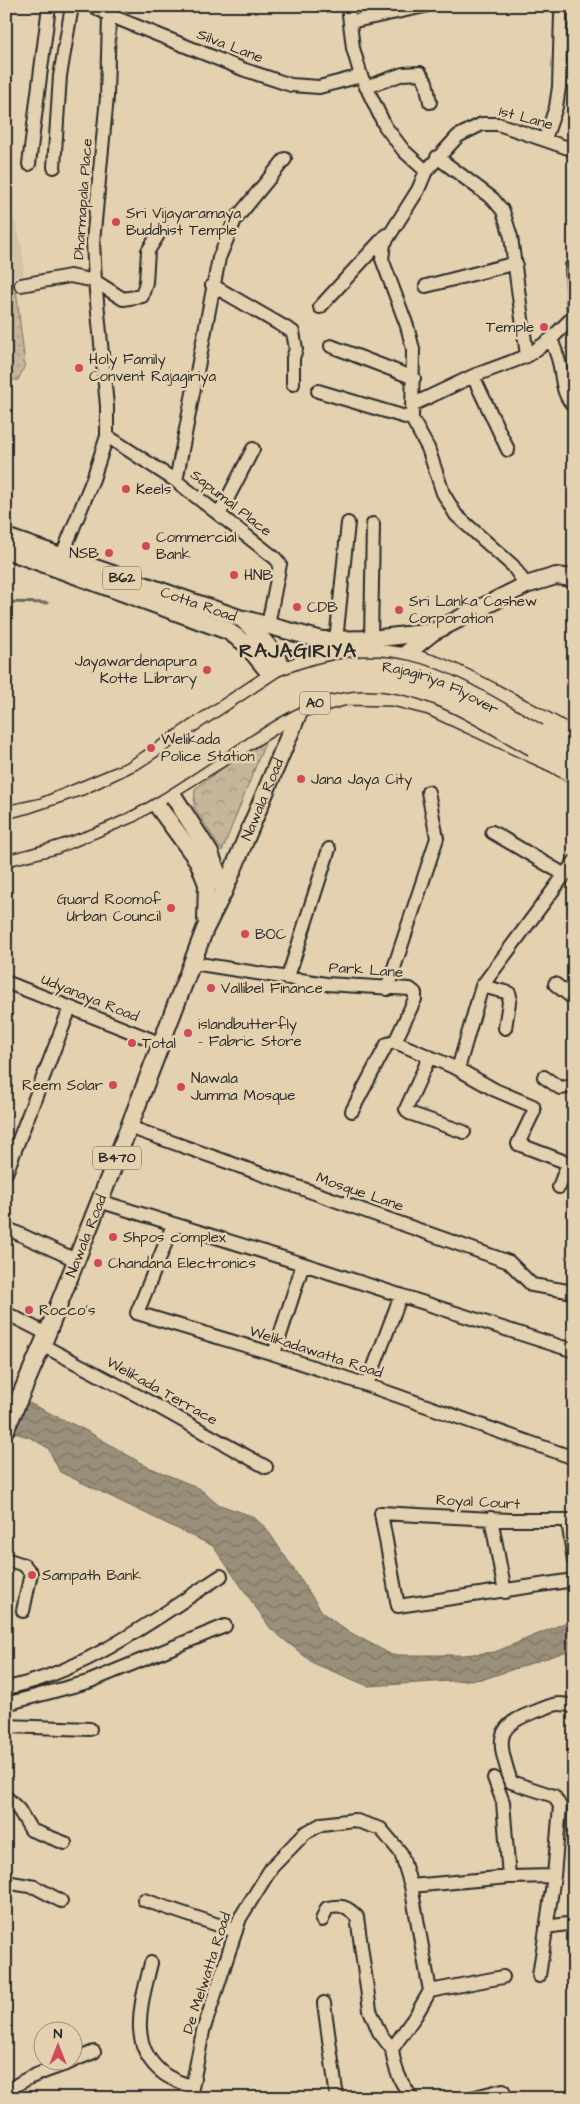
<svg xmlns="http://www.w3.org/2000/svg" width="580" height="2104" font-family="'Architects Daughter',sans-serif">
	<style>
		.built { fill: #d4c3a4 }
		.grass { fill: url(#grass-dots); stroke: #787062 }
		.park { fill: url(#park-crowns); stroke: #787062 }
		.water { fill: url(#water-waves); stroke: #6e675a }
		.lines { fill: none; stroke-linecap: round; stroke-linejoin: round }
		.stream { stroke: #6e675a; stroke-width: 3 }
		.minor-casing { stroke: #2b2b2b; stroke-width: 16 }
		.major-casing { stroke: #2b2b2b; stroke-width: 20 }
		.highway-casing { stroke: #2b2b2b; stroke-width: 22 }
		.minor { stroke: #e3d1af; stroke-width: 12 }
		.major { stroke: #e3d1af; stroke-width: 16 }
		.highway { stroke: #e3d1af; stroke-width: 19 }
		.highway-bridge-casing { stroke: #2b2b2b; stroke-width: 22; stroke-linecap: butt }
		.highway-bridge { stroke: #e3d1af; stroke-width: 19 }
		.poi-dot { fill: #d1495b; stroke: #e3d1af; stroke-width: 2 }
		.labels { text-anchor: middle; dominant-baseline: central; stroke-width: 5; stroke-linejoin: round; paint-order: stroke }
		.shield { fill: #e3d1af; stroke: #625d53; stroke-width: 1 }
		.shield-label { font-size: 14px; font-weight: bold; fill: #2b2b2b }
		.street-label { font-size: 15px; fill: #2b2b2b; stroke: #e3d1af }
		.poi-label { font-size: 15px; fill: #2b2b2b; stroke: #e3d1af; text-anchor: start }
		.district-label { font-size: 20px; font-weight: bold; letter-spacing: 1px; fill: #2b2b2b; stroke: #e3d1af }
	</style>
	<defs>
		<pattern id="grass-dots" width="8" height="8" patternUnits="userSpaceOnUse" patternTransform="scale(1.25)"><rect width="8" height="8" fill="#c5b699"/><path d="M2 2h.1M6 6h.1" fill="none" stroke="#a0947d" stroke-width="1.8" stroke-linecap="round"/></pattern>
		<pattern id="park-crowns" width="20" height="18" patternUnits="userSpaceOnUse" patternTransform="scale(1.25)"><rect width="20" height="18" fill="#c5b699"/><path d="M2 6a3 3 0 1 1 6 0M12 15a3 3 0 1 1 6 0" fill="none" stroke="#a0947d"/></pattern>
		<pattern id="water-waves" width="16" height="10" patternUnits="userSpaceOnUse" patternTransform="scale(1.25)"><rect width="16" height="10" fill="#9a8f7a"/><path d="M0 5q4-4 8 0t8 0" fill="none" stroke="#7e7564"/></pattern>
	</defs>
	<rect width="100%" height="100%" fill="#e3d1af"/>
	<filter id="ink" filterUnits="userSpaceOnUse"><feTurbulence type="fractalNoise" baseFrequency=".02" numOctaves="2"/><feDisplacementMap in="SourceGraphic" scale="10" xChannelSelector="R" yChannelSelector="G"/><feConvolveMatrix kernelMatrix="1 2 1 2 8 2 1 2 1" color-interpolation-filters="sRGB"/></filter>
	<g filter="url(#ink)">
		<!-- built -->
		<path class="built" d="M 6,188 L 20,239 L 24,264 L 23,276 L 6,278 Z"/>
		<!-- grass -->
		<path class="grass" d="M 6,283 L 12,283 L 16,289 L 25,365 L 18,380 L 6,380 Z"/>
		<!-- park -->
		<path class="park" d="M 269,733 L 222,851 L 194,807 L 195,789 Z"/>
		<!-- water -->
		<path class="water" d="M 6,1397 L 29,1403 L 89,1432 L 146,1466 L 199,1488 L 217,1504 L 252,1516 L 266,1528 L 323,1613 L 344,1629 L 392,1655 L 463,1655 L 495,1652 L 574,1619 L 574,1649 L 484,1679 L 368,1686 L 313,1663 L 271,1629 L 213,1546 L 60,1472 L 48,1448 L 31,1438 L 6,1430 Z"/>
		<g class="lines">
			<!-- stream -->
			<path class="stream" d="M 6,602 L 47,603"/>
			<defs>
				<path id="minor" d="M 93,6 L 109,15 L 245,70 L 291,85 L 319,87 L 361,76
					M 348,6 L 353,48 L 361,76 L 385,126 L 404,151 L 426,171
					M 350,22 L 425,6
					M 366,87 L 403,74 L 420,73 L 426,82 L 430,102
					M 545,139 L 556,107 L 559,87 L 561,15
					M 437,157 L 493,199 L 503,211 L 511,237 L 527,356
					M 29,164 L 49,6
					M 54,167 L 60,76 L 72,6
					M 572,266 L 574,315
					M 21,285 L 70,276 L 95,281 L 123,299 L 142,296 L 146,282 L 148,251 L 158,235
					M 212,285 L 293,332 L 296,349 L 293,358 L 293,384
					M 426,286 L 516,263
					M 320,307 L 386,235
					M 551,339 C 554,347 557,354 559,362 C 563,377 561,394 574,406
					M 331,346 L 414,378
					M 473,376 L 508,450
					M 318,391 L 412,419
					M 412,405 L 473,376 L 527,356 L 551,339 L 574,316
					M 107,436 L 176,481 L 275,558 L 280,564 L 268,625
					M 176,481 L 219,258 L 235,220 L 285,159
					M 220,513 L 253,449
					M 58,565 L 93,479 L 107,436 L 107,406 L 95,281 L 93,242 L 107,97 L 109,15
					M 526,585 L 513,566 L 456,515 L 443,493 L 428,448 L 412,419 L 413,349 L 407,326 L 382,259 L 384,244 L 418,190 L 426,171 L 458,136 L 482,124 L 498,124 L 574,150
					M 371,639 L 373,524
					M 336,641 L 348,523
					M 492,832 L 565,875
					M 193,963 L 326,984 L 410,989 L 415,993 L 415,999 L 395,1042 L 458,1069 L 482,986 L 574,862
					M 288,977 L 329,849
					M 6,982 L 162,1044
					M 555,984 L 574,999
					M 482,986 L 509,993 L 510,996 L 505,1028
					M 387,989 L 437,838 L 428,792
					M 429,1058 L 406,1109 L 409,1113 L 464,1132
					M 458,1069 L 495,1090 L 533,1106 L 534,1111 L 518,1144 L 568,1163 L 559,1187
					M 544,1077 L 560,1088 L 574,1086
					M 352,1111 L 387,1044 L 395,1042
					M 129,1127 L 509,1262 L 532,1285 L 574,1292
					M 6,1173 L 70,1008
					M 99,1201 L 303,1264 L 574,1351
					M 173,1225 L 137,1313 L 274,1354 L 367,1385 L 574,1458
					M 6,1228 L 76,1260
					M 6,1313 L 47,1334
					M 42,1345 L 144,1399 L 266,1467
					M 274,1354 L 303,1264
					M 367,1385 L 401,1295
					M 491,1518 L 505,1592
					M 574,1520 L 510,1520 L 381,1513 L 398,1606 L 574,1580
					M 568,1521 L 574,1561
					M 6,1559 L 24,1565 L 31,1573 L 23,1611
					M 6,1688 C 84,1673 156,1618 221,1576
					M 6,1704 L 88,1682 L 225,1626
					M 6,1726 L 90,1729
					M 494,1778 L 503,1802 L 509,1877
					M 6,1797 L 19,1810 L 31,1830 L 65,1843
					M 6,1882 L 35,1887 L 61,1901
					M 411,1886 L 509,1877 L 554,1876
					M 144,1900 L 236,1931
					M 322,1920 L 327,1908 C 341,1905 347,1906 357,1917 L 370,2010 L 379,2032 L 392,2049
					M 546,1927 L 574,1923
					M 151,1963 C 142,2002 126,2045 164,2074 C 172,2080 183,2083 192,2087
					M 539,1976 L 554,1876 L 560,1806 L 554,1796 L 511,1782 C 499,1743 491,1726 537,1711 C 552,1705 558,1701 574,1707
					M 430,1991 L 503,1977
					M 324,2003 L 337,2098
					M 72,2061 L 94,2052
					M 6,2094 C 21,2077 51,2070 71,2062
					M 190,2098 L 203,2031 L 240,1918 L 272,1867 L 305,1833 L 322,1824 L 354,1820 L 381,1829 L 401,1853 L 411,1886 L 430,1991 L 416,2015 L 392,2049 C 394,2068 400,2082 412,2098
					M 471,2098 L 503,2090"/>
				<g id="major">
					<path id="s1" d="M 6,537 L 242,619 C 261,636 280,658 290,682"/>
					<path d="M 6,550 L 228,631 L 245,643 L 280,686"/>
					<path d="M 244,619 L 322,640 L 371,639 L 433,632"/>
					<path d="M 400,667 L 402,657 L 433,632 L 526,585 L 556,576 L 574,578"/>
					<path d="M 162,778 L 210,853 L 224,891"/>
					<path d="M 146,790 L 198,861 L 207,884 L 206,919"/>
					<path id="s2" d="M 6,1429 L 47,1334 L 129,1127 L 205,929 L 224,891 L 301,707"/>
				</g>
				<path id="highway" d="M 538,734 L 574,754
					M 6,816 L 43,808 L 132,771 L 272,678 C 321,652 382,647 435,666 C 460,675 483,688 507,701 C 529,713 552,725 574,738
					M 6,856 L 55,844 L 132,812 L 301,707 L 346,695 L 394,696 L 430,705 L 555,763 L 574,774"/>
			</defs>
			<!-- minor casing -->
			<use href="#minor" class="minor-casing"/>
			<!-- major casing -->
			<use href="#major" class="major-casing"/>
			<!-- highway casing -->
			<use href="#highway" class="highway-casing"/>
			<!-- minor -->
			<use href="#minor" class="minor"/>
			<!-- major -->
			<use href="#major" class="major"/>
			<!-- highway -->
			<use href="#highway" class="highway"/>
			<defs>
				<g id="highway-bridge">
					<path id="s3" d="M 6,830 L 33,823 L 89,804 L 147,776 L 285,685 C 395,641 445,681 538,734"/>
					<path d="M 6,844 C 57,832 106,816 150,789 C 182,770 212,749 242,729 C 295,695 335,671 400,684 C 448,693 491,723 533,746"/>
				</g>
			</defs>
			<!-- highway-bridge casing -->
			<use href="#highway-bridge" class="highway-bridge-casing"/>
			<!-- highway-bridge -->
			<use href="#highway-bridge" class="highway-bridge"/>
		</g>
	</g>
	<!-- markers -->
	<g class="poi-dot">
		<circle cx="116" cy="222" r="5"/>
		<circle cx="544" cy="327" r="5"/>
		<circle cx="79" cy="368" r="5"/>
		<circle cx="126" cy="489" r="5"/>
		<circle cx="146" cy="546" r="5"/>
		<circle cx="109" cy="553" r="5"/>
		<circle cx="234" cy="575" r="5"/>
		<circle cx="297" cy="607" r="5"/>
		<circle cx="399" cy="610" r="5"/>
		<circle cx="207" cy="670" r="5"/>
		<circle cx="151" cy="748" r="5"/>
		<circle cx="301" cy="779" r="5"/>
		<circle cx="171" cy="908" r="5"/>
		<circle cx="245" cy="934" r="5"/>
		<circle cx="211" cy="988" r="5"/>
		<circle cx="188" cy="1033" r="5"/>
		<circle cx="132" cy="1043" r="5"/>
		<circle cx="113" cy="1085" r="5"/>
		<circle cx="181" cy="1087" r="5"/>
		<circle cx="113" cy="1237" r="5"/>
		<circle cx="98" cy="1263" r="5"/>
		<circle cx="29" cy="1310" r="5"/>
		<circle cx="32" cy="1575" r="5"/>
	</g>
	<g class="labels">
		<!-- shield labels -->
		<g class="shield">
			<rect x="103" y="566.5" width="38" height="23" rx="4"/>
			<rect x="300" y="691.5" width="30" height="23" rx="4"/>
			<rect x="93" y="1146.5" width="48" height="23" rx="4"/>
		</g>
		<g class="shield-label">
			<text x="122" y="578">B62</text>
			<text x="315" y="703">A0</text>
			<text x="117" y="1158">B470</text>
		</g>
		<!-- street labels -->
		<g class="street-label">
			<text transform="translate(230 46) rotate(21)">Silva Lane</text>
			<text transform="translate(526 118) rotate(15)">1st Lane</text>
			<text transform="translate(83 199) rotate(-86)">Dharmapala Place</text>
			<text transform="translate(231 503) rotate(38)">Sapumal Place</text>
			<text stroke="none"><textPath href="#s1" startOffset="204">Cotta Road</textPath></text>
			<text stroke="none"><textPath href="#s3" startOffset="479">Rajagiriya Flyover</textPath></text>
			<text stroke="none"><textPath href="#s2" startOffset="680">Nawala Road</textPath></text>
			<text transform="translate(366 970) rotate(4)">Park Lane</text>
			<text transform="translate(90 998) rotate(22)">Udyanaya Road</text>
			<text transform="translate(360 1192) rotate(19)">Mosque Lane</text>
			<text stroke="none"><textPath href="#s2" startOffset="209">Nawala Road</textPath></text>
			<text transform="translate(316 1352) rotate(18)">Welikadawatta Road</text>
			<text transform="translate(162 1391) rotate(29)">Welikada Terrace</text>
			<text transform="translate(478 1502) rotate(3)">Royal Court</text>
			<text transform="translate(207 1973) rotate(-72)">De Melwatta Road</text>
		</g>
		<!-- poi labels -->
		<g class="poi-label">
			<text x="126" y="213">Sri Vijayaramaya<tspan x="126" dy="17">Buddhist Temple</tspan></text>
			<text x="534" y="327" text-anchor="end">Temple</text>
			<text x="89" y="359">Holy Family<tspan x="89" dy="17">Convent Rajagiriya</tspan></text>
			<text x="136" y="489">Keels</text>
			<text x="156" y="537">Commercial<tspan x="156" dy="17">Bank</tspan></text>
			<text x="99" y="553" text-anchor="end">NSB</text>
			<text x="244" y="575">HNB</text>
			<text x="409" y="601">Sri Lanka Cashew<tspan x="409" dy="17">Corporation</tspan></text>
			<text x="307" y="607">CDB</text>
			<text x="197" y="661" text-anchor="end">Jayawardenapura<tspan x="197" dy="17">Kotte Library</tspan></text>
			<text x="161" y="739">Welikada<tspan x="161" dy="17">Police Station</tspan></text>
			<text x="311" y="779">Jana Jaya City</text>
			<text x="161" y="899" text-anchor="end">Guard Roomof<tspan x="161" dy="17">Urban Council</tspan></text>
			<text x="255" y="934">BOC</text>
			<text x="221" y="988">Vallibel Finance</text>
			<text x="198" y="1024">islandbutterfly<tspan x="198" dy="17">- Fabric Store</tspan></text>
			<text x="142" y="1043">Total</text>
			<text x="191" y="1078">Nawala<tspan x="191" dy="17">Jumma Mosque</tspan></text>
			<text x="103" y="1085" text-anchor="end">Reem Solar</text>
			<text x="123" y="1237">Shpos complex</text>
			<text x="108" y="1263">Chandana Electronics</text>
			<text x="39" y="1310">Rocco's</text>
			<text x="42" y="1575">Sampath Bank</text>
		</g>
		<!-- district labels -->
		<g class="district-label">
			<text x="298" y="651">RAJAGIRIYA</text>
		</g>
	</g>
	<!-- margin -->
	<rect width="580" height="2104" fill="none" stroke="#e3d1af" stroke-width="25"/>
	<rect x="12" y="12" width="555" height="2079" fill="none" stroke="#2b2b2b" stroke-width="2" filter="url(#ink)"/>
	<!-- north arrow -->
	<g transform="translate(58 2046)"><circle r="24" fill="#e3d1af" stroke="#998f7a"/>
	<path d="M0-4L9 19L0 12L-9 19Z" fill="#d1495b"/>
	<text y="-8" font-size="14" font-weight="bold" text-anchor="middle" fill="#2b2b2b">N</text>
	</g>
</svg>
